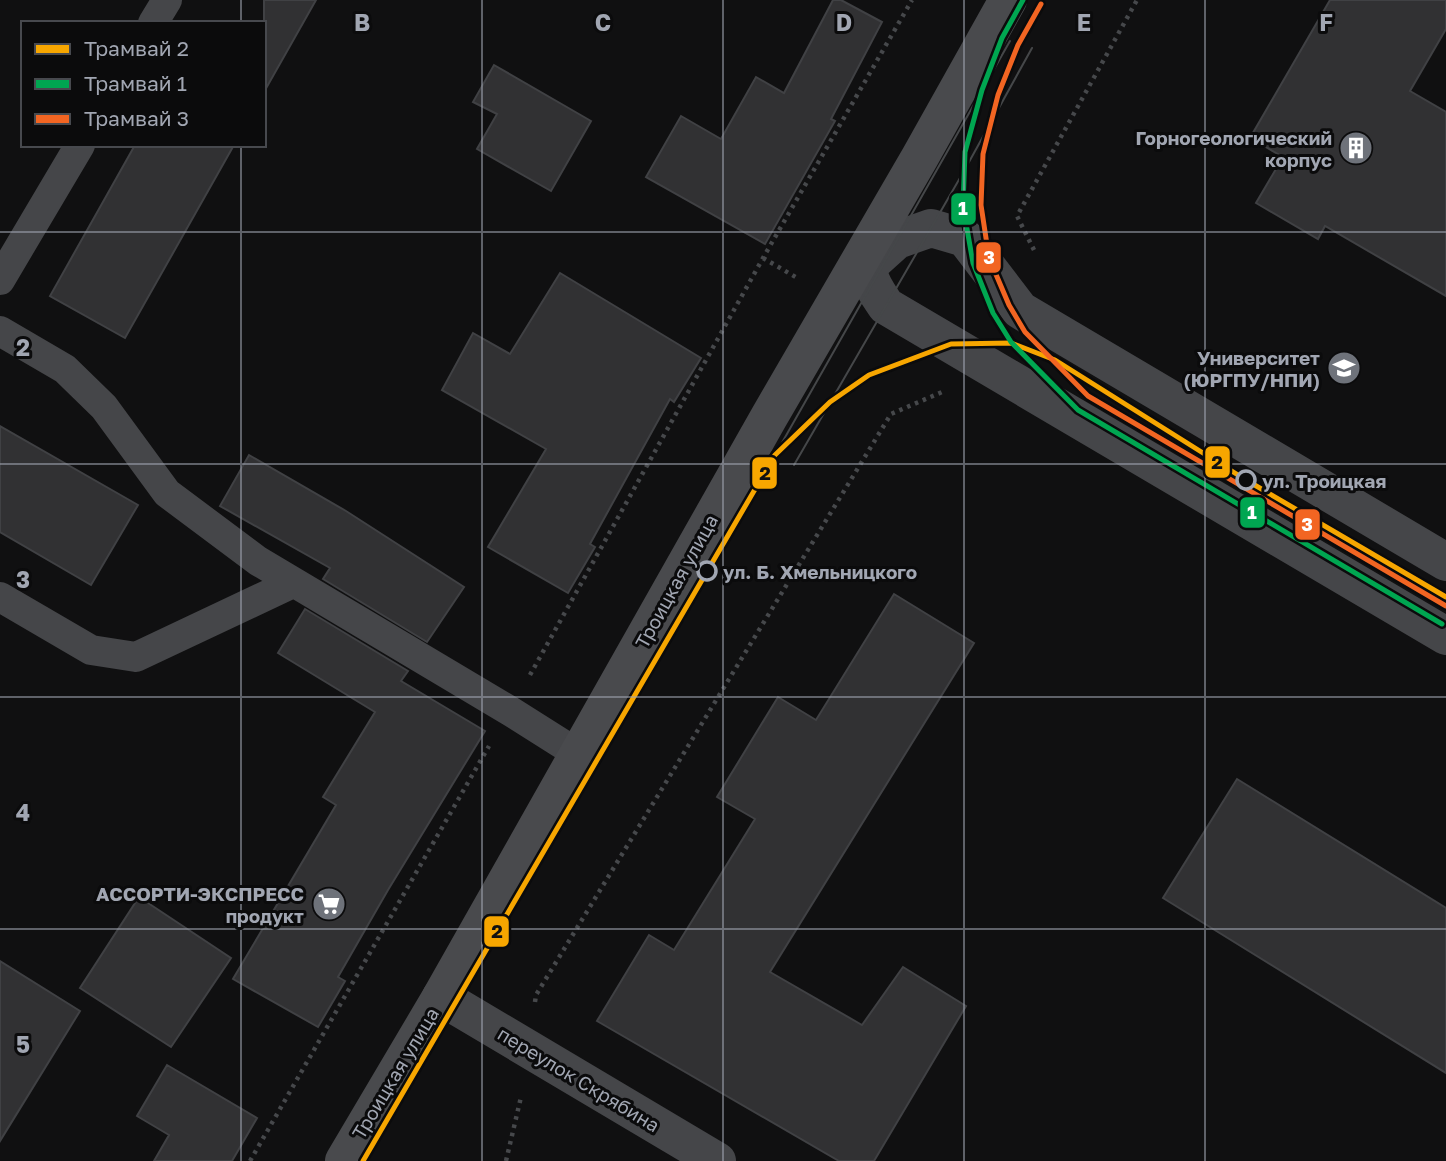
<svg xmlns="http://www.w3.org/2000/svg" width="1446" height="1161" font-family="'Golos Text',sans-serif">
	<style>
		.building { fill: #313133; stroke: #404144; stroke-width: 2 }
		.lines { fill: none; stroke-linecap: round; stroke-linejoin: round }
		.path { stroke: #46484b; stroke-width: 4.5; stroke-dasharray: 3.5 5; stroke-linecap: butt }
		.lane { stroke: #454649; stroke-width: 30 }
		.street { stroke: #454649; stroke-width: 38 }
		.secondary { stroke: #494a4d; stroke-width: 38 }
		.tram { stroke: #454749; stroke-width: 2 }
		.tram-1-casing { stroke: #0b0b0c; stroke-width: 10 }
		.tram-2-casing { stroke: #0b0b0c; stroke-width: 10 }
		.tram-3-casing { stroke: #0b0b0c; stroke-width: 10 }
		.tram-1 { stroke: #f7a600; stroke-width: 5 }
		.tram-2 { stroke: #00a651; stroke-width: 5 }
		.tram-3 { stroke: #f26522; stroke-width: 5 }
		.grid { fill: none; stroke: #a1a6b2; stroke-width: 2; stroke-opacity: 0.55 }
		.stop-dot { fill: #0b0b0c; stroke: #a1a6b2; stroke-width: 3.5 }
		.labels { text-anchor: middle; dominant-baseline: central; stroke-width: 6; stroke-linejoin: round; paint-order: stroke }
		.poi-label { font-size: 19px; font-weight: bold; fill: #a1a6b2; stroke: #0b0b0c; text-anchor: end }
		.stop-label { font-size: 19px; font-weight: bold; fill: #a1a6b2; stroke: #0b0b0c; text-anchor: start }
		.street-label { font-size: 19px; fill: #a1a6b2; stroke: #0b0b0c }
		.grid-label { font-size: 23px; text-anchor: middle; font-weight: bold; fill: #a1a6b2; stroke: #0b0b0c; stroke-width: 6; stroke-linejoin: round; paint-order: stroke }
		.line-badge { stroke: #0b0b0c; stroke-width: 2.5 }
		.badge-label { font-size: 19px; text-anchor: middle; font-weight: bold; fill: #fff }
		.pale-badge-label { font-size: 19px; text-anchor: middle; font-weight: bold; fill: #111 }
	</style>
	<rect width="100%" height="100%" fill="#101011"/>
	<!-- building -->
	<path class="building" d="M 264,0 L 316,0 L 264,92 Z
		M 833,0 L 841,0 L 882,22 L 831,119 L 835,121 L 765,244 L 646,177 L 681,116 L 721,139 L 756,77 L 784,93 Z
		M 1330,0 L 1446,0 L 1446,29 L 1410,91 L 1446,112 L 1446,296 L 1325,226 L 1318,239 L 1256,203 L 1283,157 L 1250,138 Z
		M 494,65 L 591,121 L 551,191 L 477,149 L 497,114 L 473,102 Z
		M 135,145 L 234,145 L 125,338 L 50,296 Z
		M 560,273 L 701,358 L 674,402 L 670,399 L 590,544 L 595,547 L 568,593 L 488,547 L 546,449 L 442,390 L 473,333 L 510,354 Z
		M 0,426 L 138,505 L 91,585 L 0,532 Z
		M 249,455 L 346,511 L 464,587 L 427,642 L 323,579 L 330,568 L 220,506 Z
		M 894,594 L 974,643 L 770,972 L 862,1025 L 903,967 L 966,1006 L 874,1161 L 839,1161 L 597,1021 L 649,935 L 674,950 L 755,819 L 717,797 L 778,697 L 816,720 Z
		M 305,609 L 408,671 L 401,681 L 485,731 L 388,890 L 338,977 L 345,981 L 318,1027 L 233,979 L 336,805 L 323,797 L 375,712 L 278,653 Z
		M 1237,779 L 1446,908 L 1446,1073 L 1163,898 Z
		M 139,897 L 231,958 L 171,1047 L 80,988 Z
		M 0,961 L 80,1011 L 0,1141 Z
		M 167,1065 L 257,1118 L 232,1161 L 154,1161 L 169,1135 L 137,1116 Z"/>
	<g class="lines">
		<!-- path -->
		<path class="path" d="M 1034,250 L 1017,216 L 1137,0
			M 763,258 L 799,279
			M 530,675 L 763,258 L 912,0
			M 535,1002 L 536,995 L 891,414 L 942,392
			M 250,1161 L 489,746
			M 506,1161 L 521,1097"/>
		<!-- lane -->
		<path class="lane" d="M 153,23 L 167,0
			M 0,280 L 80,145
			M 0,331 L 65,369 L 104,407 L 167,493 L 258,561 L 510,711 L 578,754
			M 0,597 L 91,650 L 136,657 L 293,583"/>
		<!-- street -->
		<path class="street" d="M 882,233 C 866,270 862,271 886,306 L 1446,636
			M 867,267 L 897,240 L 931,228 L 965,238 L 1020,310 L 1446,562
			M 441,997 L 717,1161"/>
		<!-- secondary -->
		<path class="secondary" d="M 344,1161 L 441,997 L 769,417 L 920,157 L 1008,0"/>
		<!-- tram -->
		<path class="tram" d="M 775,455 L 1010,41
			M 794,465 L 964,171 L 1032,48"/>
		<defs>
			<path id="tram-1" d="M 363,1161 L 775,455 L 830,402 L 869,375 L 951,344 L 1011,343 L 1055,360 L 1246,480 L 1446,597"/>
			<path id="tram-2" d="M 1023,0 L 1002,38 L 982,90 L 965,152 L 963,206 L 973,263 L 993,313 L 1011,342 L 1078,410 L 1442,624"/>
			<path id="tram-3" d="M 1041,4 L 1018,45 L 998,95 L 983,154 L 981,205 L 989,258 L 1009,305 L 1025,332 L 1088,396 L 1446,606"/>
		</defs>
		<!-- tram-1 casing -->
		<use href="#tram-1" class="tram-1-casing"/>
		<!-- tram-2 casing -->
		<use href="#tram-2" class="tram-2-casing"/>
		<!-- tram-3 casing -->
		<use href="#tram-3" class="tram-3-casing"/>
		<!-- tram-1 -->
		<use href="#tram-1" class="tram-1"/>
		<!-- tram-2 -->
		<use href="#tram-2" class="tram-2"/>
		<!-- tram-3 -->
		<use href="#tram-3" class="tram-3"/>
	</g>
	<!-- grid -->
	<path class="grid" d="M 241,0 L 241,23M 482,0 L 482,1161M 723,0 L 723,1161M 964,0 L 964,1161M 1205,0 L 1205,1161M 241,145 L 241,1161M 0,232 L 1446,232M 0,464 L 1446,464M 0,697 L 1446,697M 0,929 L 1446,929"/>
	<!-- icons -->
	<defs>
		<symbol id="building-disc" viewBox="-11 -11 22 22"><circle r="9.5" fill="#6e727a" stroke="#0b0b0c"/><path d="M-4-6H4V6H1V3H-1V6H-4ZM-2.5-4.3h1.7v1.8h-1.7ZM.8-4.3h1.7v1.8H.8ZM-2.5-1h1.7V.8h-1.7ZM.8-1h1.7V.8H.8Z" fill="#fff"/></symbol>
		<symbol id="university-disc" viewBox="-11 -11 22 22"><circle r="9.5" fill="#6e727a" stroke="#0b0b0c"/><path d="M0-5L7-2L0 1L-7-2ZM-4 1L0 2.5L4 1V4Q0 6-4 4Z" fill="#fff"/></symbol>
		<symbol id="supermarket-disc" viewBox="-11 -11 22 22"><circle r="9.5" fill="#6e727a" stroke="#0b0b0c"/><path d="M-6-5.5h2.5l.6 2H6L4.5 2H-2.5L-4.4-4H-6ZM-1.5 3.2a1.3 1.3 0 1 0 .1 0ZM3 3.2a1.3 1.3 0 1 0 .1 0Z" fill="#fff"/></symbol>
	</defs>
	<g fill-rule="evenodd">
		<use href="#building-disc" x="1337" y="129" width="38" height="38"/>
		<use href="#university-disc" x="1325" y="349" width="38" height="38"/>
		<use href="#supermarket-disc" x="310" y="885" width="38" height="38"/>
	</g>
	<!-- markers -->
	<g class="stop-dot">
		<circle cx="1246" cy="480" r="9"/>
		<circle cx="707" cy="571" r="9"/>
	</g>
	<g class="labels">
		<!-- poi labels -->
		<g class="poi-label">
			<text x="1332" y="137">Горногеологический<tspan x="1332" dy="22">корпус</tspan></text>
			<text x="1320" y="357">Университет<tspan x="1320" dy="22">(ЮРГПУ/НПИ)</tspan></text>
			<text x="304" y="893">АССОРТИ-ЭКСПРЕСС<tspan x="304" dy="22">продукт</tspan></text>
		</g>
		<!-- stop labels -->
		<g class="stop-label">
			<text x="1262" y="480">ул. Троицкая</text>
			<text x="723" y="571">ул. Б. Хмельницкого</text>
		</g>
		<!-- street labels -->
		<g class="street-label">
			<text transform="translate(676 581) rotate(-61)">Троицкая улица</text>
			<text transform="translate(395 1073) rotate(-59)">Троицкая улица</text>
			<text transform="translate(579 1079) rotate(31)">переулок Скрябина</text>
		</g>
	</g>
	<g class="grid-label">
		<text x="362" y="31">B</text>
		<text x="603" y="31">C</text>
		<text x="844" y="31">D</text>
		<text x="1084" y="31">E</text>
		<text x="1326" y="31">F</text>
		<text x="23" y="356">2</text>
		<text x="23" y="588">3</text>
		<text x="23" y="821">4</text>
		<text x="23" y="1053">5</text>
	</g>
	<g class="line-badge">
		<rect x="950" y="192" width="27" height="34" rx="7" fill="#00a651"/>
		<rect x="975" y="241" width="27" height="33" rx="7" fill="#f26522"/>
		<rect x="1204" y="445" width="27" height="34" rx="7" fill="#f7a600"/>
		<rect x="751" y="456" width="27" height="34" rx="7" fill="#f7a600"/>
		<rect x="1239" y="496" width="27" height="33" rx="7" fill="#00a651"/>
		<rect x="1294" y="508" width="27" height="33" rx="7" fill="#f26522"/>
		<rect x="483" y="915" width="27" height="33" rx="7" fill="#f7a600"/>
	</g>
	<g class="badge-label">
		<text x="963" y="215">1</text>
		<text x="989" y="264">3</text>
		<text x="1252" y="519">1</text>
		<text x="1307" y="531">3</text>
	</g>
	<g class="pale-badge-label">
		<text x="1217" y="469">2</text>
		<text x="765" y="480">2</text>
		<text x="497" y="938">2</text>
	</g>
	<!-- legend -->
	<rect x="21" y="21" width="245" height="126" fill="#0b0b0c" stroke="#47494e" stroke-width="2"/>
	<rect x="35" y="44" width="35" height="10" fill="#f7a600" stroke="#47494e" stroke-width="2"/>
	<text x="84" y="56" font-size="21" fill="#a1a6b2">Трамвай 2</text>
	<rect x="35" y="79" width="35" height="10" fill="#00a651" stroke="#47494e" stroke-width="2"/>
	<text x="84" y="91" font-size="21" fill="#a1a6b2">Трамвай 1</text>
	<rect x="35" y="114" width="35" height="10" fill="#f26522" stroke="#47494e" stroke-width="2"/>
	<text x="84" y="126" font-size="21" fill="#a1a6b2">Трамвай 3</text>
</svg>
